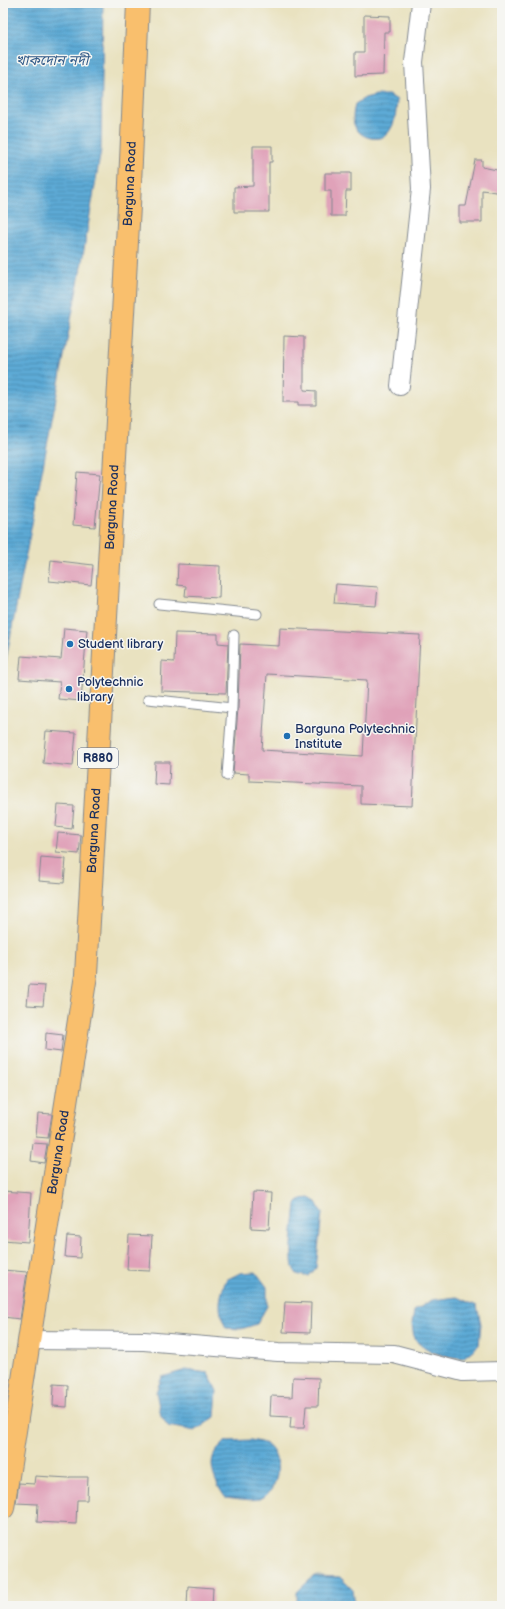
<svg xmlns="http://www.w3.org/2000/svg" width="505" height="1609" font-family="'Balsamiq Sans','Noto Sans Bengali',sans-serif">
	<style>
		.water { fill: url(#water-rules); stroke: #3c6c9a }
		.building { fill: #e0a2b9; fill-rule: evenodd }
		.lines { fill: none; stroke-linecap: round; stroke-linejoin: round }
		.lane-casing { stroke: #82888f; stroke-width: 11 }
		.street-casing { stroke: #82888f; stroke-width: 20 }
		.primary-casing { stroke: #82888f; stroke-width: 24 }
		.lane { stroke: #fff; stroke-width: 9 }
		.street { stroke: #fff; stroke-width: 18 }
		.primary { stroke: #f9bf6d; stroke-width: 22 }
		.poi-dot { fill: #1f6fb2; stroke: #f6f6f2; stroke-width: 1.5 }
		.labels { text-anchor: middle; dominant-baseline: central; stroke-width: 3; stroke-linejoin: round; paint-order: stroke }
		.shield { fill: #f6f6f2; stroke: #5d6b8a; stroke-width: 1 }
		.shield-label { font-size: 12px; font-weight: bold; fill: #1b2f5e }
		.street-label { font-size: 13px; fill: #1b2f5e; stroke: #f6f6f2 }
		.poi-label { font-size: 13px; fill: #1b2f5e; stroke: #f6f6f2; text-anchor: start }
		.water-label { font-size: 14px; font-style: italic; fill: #325a88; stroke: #f6f6f2 }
	</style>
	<defs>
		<pattern id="water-rules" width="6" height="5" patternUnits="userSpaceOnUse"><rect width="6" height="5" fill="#5daad6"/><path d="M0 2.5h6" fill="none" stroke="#4c8bb1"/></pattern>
	</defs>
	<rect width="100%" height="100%" fill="#f6f6f2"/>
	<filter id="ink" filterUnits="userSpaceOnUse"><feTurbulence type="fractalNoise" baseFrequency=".025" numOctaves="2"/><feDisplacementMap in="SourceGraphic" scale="8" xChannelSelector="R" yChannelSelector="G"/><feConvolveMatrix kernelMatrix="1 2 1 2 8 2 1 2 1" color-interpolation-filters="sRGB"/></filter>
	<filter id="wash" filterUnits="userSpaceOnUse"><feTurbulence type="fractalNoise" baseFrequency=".012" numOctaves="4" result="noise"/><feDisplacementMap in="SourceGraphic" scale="16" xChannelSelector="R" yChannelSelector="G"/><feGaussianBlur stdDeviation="0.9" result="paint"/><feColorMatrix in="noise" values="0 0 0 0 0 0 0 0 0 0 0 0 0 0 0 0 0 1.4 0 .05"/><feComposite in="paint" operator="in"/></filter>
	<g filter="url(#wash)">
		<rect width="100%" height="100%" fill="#e9e2c0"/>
		<!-- water -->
		<path class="water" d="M 3,3 L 103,3 L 101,150 L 80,273 L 3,675 Z
			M 376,95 L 389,95 L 397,100 C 396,110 396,122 390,130 C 384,142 366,140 358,131 C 351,124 353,113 355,104 L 365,98 Z
			M 309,1198 L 316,1202 L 322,1213 L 316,1268 L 309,1276 C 305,1276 300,1276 296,1273 C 287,1265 295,1217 296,1204 L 302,1199 Z
			M 256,1272 L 267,1287 L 267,1306 L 257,1324 L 241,1329 L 226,1328 C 217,1308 219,1299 226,1280 L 240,1273 Z
			M 457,1297 L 477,1306 L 481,1324 L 479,1345 L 463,1358 C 440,1356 432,1354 414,1339 L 412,1324 L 414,1311 L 432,1300 Z
			M 186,1370 L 208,1373 L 217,1391 L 215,1417 L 195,1431 L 168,1426 L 161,1416 L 156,1392 L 162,1377 Z
			M 251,1440 C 256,1441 262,1442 266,1444 C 284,1456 280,1492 259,1499 C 249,1501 235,1498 225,1497 C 217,1486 207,1466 215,1453 C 218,1449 222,1445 226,1441 Z
			M 314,1576 L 340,1577 L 353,1590 L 355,1606 L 297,1606 L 297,1592 Z"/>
		<g id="blocks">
			<!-- building -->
			<path class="building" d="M 364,15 L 390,16 L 390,32 L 384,32 L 383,75 L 355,76 L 355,52 L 364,52 Z
				M 253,146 L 272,146 L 272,162 L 269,162 L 269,212 L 234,212 L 234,187 L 253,186 Z
				M 475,160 L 482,160 L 482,167 L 502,171 L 502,193 L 482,190 L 482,222 L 459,222 L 459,206 L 466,206 Z
				M 325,173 L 351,173 L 351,191 L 346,191 L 345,216 L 331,216 L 331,191 L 325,191 Z
				M 284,336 L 304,337 L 304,390 L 316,391 L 316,405 L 298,405 L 298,402 L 283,402 Z
				M 77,472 L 100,474 L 95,527 L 73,525 Z
				M 51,560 L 93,565 L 91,585 L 49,581 Z
				M 178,564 L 220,566 L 219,598 L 185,596 L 186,586 L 177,585 Z
				M 336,584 L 378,587 L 376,606 L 334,603 Z
				M 64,628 L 87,630 L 81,701 L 58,699 L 60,682 L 19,679 L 21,656 L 61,659 Z
				M 280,628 L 420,635 L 412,806 L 361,804 L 361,786 L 249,781 L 249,774 L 233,773 L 238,708 L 240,644 L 279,646 ZM 267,674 L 367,680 L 363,756 L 262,750 Z
				M 175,633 L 218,634 L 218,643 L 228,644 L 226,693 L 161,691 L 162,661 L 174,662 Z
				M 46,731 L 76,733 L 73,766 L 43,763 Z
				M 155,762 L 170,762 L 169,785 L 154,784 Z
				M 58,805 L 74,806 L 72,829 L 56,827 Z
				M 58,833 L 81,835 L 79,854 L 56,852 Z
				M 41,857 L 66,859 L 64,883 L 39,881 Z
				M 29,985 L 45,986 L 43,1006 L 27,1005 Z
				M 46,1033 L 63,1035 L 61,1052 L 45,1050 Z
				M 38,1113 L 52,1114 L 48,1138 L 36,1137 Z
				M 33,1143 L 47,1144 L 44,1163 L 31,1161 Z
				M 3,1191 L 31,1193 L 28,1242 L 3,1240 Z
				M 253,1192 L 271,1193 L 269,1229 L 251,1228 Z
				M 129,1235 L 152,1236 L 150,1271 L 127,1270 Z
				M 67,1236 L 81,1237 L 80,1258 L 65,1257 Z
				M 3,1270 L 27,1272 L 20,1319 L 3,1317 Z
				M 285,1302 L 311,1303 L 310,1333 L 283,1332 Z
				M 293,1377 L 319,1378 L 318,1406 L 306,1406 L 304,1428 L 290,1428 L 291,1417 L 270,1416 L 271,1396 L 292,1397 Z
				M 54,1384 L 68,1385 L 67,1407 L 53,1406 Z
				M 35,1476 L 69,1478 L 69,1477 L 88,1477 L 87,1500 L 77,1500 L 76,1524 L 37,1522 L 38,1504 L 16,1503 L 19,1483 L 34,1484 Z
				M 188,1586 L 213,1588 L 212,1606 L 187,1606 Z"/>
		</g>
	</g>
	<g filter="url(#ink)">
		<use href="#blocks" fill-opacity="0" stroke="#82888f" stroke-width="1"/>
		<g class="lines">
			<defs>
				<path id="lane" d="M 159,604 L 257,614
					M 148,699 L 232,708 L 227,776
					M 232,708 L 234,635"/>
				<path id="street" d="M 400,386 L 421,189 L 414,62 L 421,3
					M 29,1340 L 144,1341 L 278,1352 L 394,1354 L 463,1372 L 502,1371"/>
				<g id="primary">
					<path id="s1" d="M 3,1508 L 86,975 L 129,206 L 138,3"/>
				</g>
			</defs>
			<!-- lane casing -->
			<use href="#lane" class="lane-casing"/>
			<!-- street casing -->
			<use href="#street" class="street-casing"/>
			<!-- primary casing -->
			<use href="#primary" class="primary-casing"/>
			<!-- lane -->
			<use href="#lane" class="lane"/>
			<!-- street -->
			<use href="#street" class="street"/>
			<!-- primary -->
			<use href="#primary" class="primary"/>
		</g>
	</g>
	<!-- markers -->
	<g class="poi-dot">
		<circle cx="70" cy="644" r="4"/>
		<circle cx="69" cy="689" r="4"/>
		<circle cx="287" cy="736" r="4"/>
	</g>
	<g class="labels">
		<!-- shield labels -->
		<rect class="shield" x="78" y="748" width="40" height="20" rx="3"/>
		<g class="shield-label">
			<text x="98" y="758">R880</text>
		</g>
		<!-- street labels -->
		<g class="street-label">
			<text stroke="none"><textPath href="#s1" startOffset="1332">Barguna Road</textPath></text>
			<text stroke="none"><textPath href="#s1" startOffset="1008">Barguna Road</textPath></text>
			<text stroke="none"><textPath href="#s1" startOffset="684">Barguna Road</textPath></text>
			<text stroke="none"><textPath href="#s1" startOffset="360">Barguna Road</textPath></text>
		</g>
		<!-- poi labels -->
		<g class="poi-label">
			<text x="78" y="644">Student library</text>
			<text x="77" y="682">Polytechnic<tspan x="77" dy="15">library</tspan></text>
			<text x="295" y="729">Barguna Polytechnic<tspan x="295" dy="15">Institute</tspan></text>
		</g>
		<!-- water labels -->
		<g class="water-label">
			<text x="52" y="60">খাকদোন নদী</text>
		</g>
	</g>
	<!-- margin -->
	<rect width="505" height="1609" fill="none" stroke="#f6f6f2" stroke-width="16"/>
</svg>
